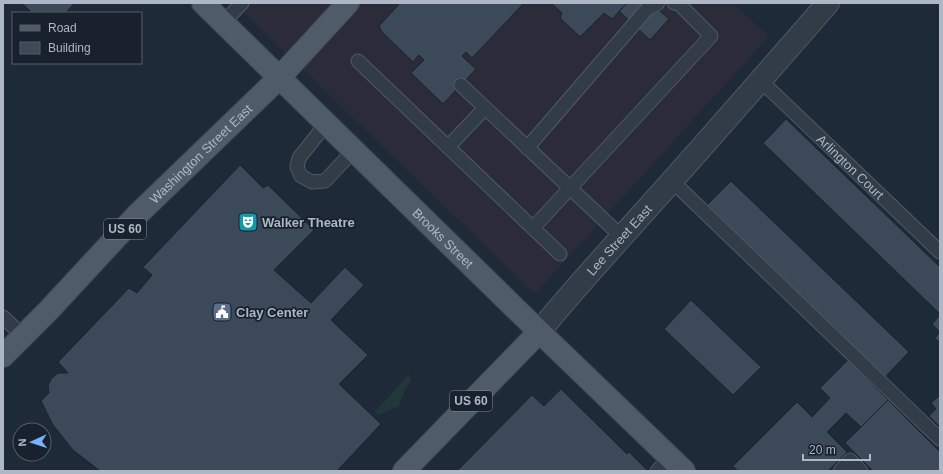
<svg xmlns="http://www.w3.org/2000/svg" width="943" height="474" font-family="Arial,sans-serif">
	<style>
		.medical { fill: #2c2b39 }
		.green { fill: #213739 }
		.building { fill: #3b4958; stroke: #1a232f }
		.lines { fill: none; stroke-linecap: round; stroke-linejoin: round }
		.service-casing { stroke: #505a66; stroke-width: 15 }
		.minor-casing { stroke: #505a66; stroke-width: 24 }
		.primary-casing { stroke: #3c4552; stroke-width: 24 }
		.service { stroke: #323c48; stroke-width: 13 }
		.minor { stroke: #323c48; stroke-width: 22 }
		.primary { stroke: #505b69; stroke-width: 22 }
		.labels { text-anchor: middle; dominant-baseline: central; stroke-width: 3.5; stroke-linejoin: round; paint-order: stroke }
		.shield { fill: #18212d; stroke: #808a97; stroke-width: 1 }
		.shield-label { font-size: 12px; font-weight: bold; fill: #adb7c5 }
		.street-label { font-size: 13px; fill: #adb7c5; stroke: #18212d }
		.poi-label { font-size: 13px; font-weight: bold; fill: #adb7c5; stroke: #18212d; text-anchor: start }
	</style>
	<rect width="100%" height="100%" fill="#1f2a38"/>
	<!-- medical -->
	<path class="medical" d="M 234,3 L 732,3 L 769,36 L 535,294 Z"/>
	<!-- green -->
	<path class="green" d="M 409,374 L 411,378 L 411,381 L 406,388 L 399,406 L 379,415 L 375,412 Z"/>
	<!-- building -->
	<path class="building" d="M 22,3 L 75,3 L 65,13 L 32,13 Z
		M 400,3 L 524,3 L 472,58 L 466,52 L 462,56 L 476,69 L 443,104 L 411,73 L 424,60 L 419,55 L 413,62 L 382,32 L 379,26 Z
		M 551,3 L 627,3 L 612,19 L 604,13 L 580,37 L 560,18 L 562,13 Z
		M 627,3 L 651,3 L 669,19 L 650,40 L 619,11 Z
		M 786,119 L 940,267 L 940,314 L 763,143 Z
		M 240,165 L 263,188 L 268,185 L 314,230 L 274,270 L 311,303 L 345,267 L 364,285 L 331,320 L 368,355 L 339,384 L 381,424 L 337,471 L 100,471 L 73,450 L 53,425 L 41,401 L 49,393 L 48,386 L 51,379 L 58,373 L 68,373 L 58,362 L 129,288 L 137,293 L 152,275 L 143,267 Z
		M 731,181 L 909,352 L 885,377 L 707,205 Z
		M 691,300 L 761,367 L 733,395 L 664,329 Z
		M 940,315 L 940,343 L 935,338 L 940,332 L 932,324 Z
		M 848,360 L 888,400 L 861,427 L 846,413 L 827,432 L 847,452 L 828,471 L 738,471 L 733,466 L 797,402 L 812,417 L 830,398 L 820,388 Z
		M 561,389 L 627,454 L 629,452 L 647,470 L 646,471 L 457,471 L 532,395 L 544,406 Z
		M 940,395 L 940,427 L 929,416 L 936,409 L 931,403 Z
		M 888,400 L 940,452 L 940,471 L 873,471 L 845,443 Z"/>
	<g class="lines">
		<defs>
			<g id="service">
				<path d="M 223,23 L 242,3"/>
				<path d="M 358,61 L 560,254"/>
				<path id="s1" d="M 761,81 L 940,252"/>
				<path d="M 461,85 L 621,236"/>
				<path d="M 326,124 L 299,158 L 297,167 L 301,176 L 312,182 L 325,181 L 353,151"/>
				<path d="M 448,147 L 485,108"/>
				<path d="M 527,148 L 647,9 L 658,3"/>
				<path d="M 672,181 L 940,439"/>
				<path d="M 533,228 L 711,36 L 679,4 L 674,3"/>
				<path d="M 3,317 L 23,336"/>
				<path d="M 657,471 L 670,457"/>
				<path d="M 840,471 L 850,460 L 861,471"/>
			</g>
			<g id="minor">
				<path id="s2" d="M 539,332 C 573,290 609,251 645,211 C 707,142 768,72 828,3"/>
			</g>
			<g id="primary">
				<path id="s3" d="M 203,3 L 521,314 L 684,471"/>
				<path id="s4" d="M 3,356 L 49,310 L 137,215 L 279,78 L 348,3"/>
				<path d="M 404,471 L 539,332"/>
			</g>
		</defs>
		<!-- service casing -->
		<use href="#service" class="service-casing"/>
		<!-- minor casing -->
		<use href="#minor" class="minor-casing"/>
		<!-- primary casing -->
		<use href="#primary" class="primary-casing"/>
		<!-- service -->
		<use href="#service" class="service"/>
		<!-- minor -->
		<use href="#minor" class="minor"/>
		<!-- primary -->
		<use href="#primary" class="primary"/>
	</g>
	<!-- icons -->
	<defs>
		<symbol id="theatre-square" viewBox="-11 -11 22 22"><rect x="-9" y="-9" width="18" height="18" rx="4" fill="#0f9aa8" stroke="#18212d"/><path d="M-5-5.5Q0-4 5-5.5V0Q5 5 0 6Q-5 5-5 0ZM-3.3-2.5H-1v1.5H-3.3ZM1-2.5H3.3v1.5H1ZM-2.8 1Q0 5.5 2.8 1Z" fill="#fff"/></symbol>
		<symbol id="civic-square" viewBox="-11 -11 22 22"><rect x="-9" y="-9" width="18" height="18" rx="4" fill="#5c6f8a" stroke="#18212d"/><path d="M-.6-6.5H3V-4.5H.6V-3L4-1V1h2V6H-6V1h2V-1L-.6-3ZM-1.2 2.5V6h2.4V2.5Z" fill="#fff"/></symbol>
	</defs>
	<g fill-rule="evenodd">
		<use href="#theatre-square" x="237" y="211" width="22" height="22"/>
		<use href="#civic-square" x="211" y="301" width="22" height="22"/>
	</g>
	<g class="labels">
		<!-- shield labels -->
		<g class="shield">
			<rect x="104" y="219" width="42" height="20" rx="3"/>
			<rect x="450" y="391" width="42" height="20" rx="3"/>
		</g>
		<g class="shield-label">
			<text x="125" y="229">US 60</text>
			<text x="471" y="401">US 60</text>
		</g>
		<!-- street labels -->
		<g class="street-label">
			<text stroke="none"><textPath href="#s4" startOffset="283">Washington Street East</textPath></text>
			<text stroke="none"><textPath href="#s1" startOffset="124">Arlington Court</textPath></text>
			<text stroke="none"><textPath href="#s3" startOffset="336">Brooks Street</textPath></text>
			<text stroke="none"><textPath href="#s2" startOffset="122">Lee Street East</textPath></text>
		</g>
		<!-- poi labels -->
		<g class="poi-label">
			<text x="262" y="222">Walker Theatre</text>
			<text x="236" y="312">Clay Center</text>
		</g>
	</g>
	<!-- border -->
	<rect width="943" height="474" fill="none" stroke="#adb7c5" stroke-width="8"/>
	<!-- legend -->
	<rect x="12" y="12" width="130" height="52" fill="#18212d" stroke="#545d6a"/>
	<rect x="20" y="25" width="20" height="6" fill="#505b69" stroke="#545d6a"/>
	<text x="48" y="32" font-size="12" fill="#adb7c5">Road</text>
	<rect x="20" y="42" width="20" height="12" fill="#3b4958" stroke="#545d6a"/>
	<text x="48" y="52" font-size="12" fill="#adb7c5">Building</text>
	<!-- north arrow -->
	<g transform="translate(32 442) rotate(267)"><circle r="19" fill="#18212d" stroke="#545d6a"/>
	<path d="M0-3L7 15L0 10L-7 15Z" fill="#7ab1fd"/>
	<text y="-6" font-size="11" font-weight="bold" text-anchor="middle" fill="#adb7c5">N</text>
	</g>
	<!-- scale -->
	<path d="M803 454v6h67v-6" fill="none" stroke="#adb7c5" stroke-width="2"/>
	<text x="809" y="454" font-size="12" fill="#adb7c5" stroke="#18212d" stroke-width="3" paint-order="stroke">20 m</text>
</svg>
